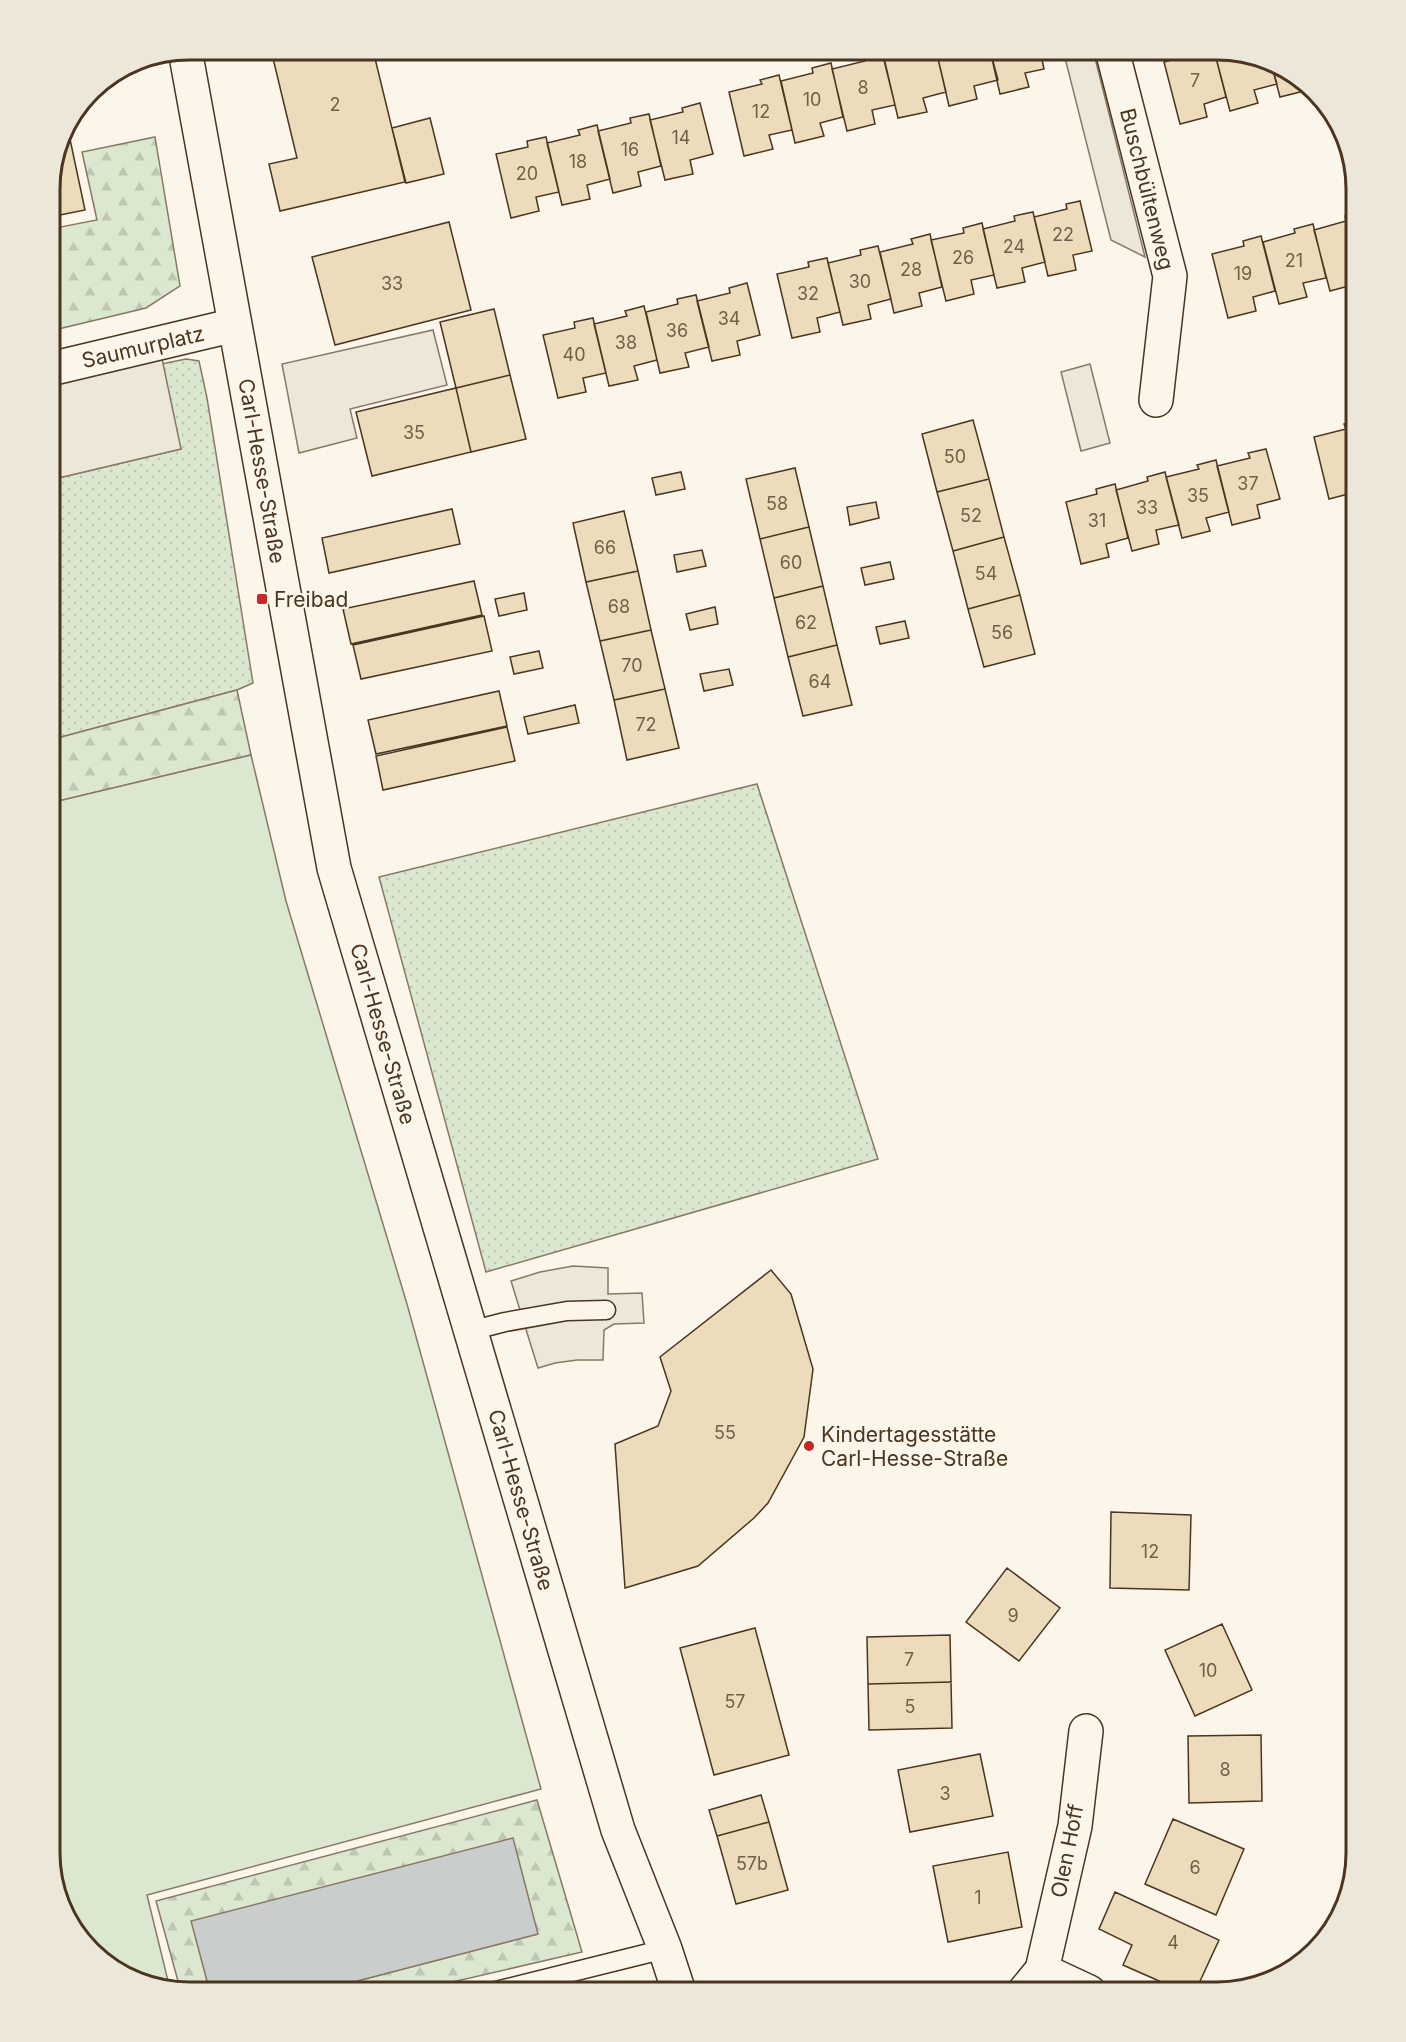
<svg xmlns="http://www.w3.org/2000/svg" width="1406" height="2042" font-family="Inter,sans-serif">
	<style>
		.grass { fill: url(#grass-dots); stroke: #887966; stroke-width: 1.5 }
		.forest { fill: url(#forest-firs); stroke: #887966; stroke-width: 1.5 }
		.garden { fill: #dce7d0; stroke: #887966; stroke-width: 1.5 }
		.parking { fill: #ede7d9; stroke: #887966; stroke-width: 1.5 }
		.water { fill: #c9cecd; stroke: #887966; stroke-width: 1.5 }
		.building { fill: #ecdcbc; stroke: #4a3520; stroke-width: 1.5 }
		.lines { fill: none; stroke-linecap: round; stroke-linejoin: round }
		.lane-casing { stroke: #4a3520; stroke-width: 21 }
		.street-casing { stroke: #4a3520; stroke-width: 36 }
		.lane { stroke: #fbf6e9; stroke-width: 18 }
		.street { stroke: #fbf6e9; stroke-width: 33 }
		.poi-dot { fill: #c62828; stroke: #fbf6e9; stroke-width: 2 }
		.labels { text-anchor: middle; dominant-baseline: central; stroke-width: 4.5; stroke-linejoin: round; paint-order: stroke }
		.number-label { font-size: 18px; fill: #725f47 }
		.street-label { font-size: 21px; fill: #4a3520; stroke: #fbf6e9 }
		.poi-label { font-size: 21px; fill: #4a3520; stroke: #fbf6e9; text-anchor: start }
		.rim { fill: none; stroke: #4a3520; stroke-width: 3 }
	</style>
	<defs>
		<pattern id="grass-dots" width="8" height="8" patternUnits="userSpaceOnUse" patternTransform="scale(1.5)"><rect width="8" height="8" fill="#dce7d0"/><path d="M2 2h.1M6 6h.1" fill="none" stroke="#bec7b2" stroke-width="1.8" stroke-linecap="round"/></pattern>
		<pattern id="forest-firs" width="22" height="20" patternUnits="userSpaceOnUse" patternTransform="scale(1.5)"><rect width="22" height="20" fill="#dce7d0"/><path d="M5 1l3.5 6h-7zM16 11l3.5 6h-7z" fill="#bec7b2"/></pattern>
	</defs>
	<rect width="100%" height="100%" fill="#fbf6e9"/>
	<!-- grass -->
	<path class="grass" d="M 186,359 L 199,361 L 207,398 L 253,683 L 237,690 L 50,740 L 50,480 L 181,449 L 132,370 Z
		M 757,784 L 878,1159 L 486,1272 L 379,877 Z"/>
	<!-- forest -->
	<path class="forest" d="M 155,137 L 180,286 L 146,308 L 50,331 L 50,229 L 97,220 L 82,152 Z
		M 237,690 L 251,755 L 50,803 L 50,740 Z
		M 537,1800 L 582,1952 L 409,1992 L 315,1992 L 538,1934 L 192,1921 L 210,1992 L 181,1992 L 156,1901 Z"/>
	<!-- garden -->
	<path class="garden" d="M 251,755 L 286,901 L 407,1304 L 541,1789 L 147,1895 L 170,1989 L 112,1969 L 68,1923 L 50,1853 L 50,803 Z"/>
	<!-- parking -->
	<path class="parking" d="M 1063,50 L 1093,50 L 1145,257 L 1111,240 Z
		M 433,330 L 447,385 L 350,409 L 357,438 L 299,453 L 282,364 Z
		M 161,354 L 181,449 L 50,480 L 50,383 Z
		M 1090,364 L 1110,443 L 1081,451 L 1061,372 Z
		M 573,1266 L 608,1268 L 608,1294 L 642,1293 L 644,1323 L 614,1324 L 604,1330 L 603,1360 L 577,1360 L 555,1363 L 538,1368 L 511,1281 L 540,1272 Z"/>
	<!-- water -->
	<path class="water" d="M 513,1838 L 538,1934 L 315,1992 L 210,1992 L 191,1921 Z"/>
	<!-- building -->
	<path class="building" d="M 271,50 L 373,50 L 405,182 L 280,211 L 269,164 L 297,158 Z
		M 916,50 L 936,50 L 946,92 L 923,98 L 927,112 L 898,118 L 884,58 Z
		M 936,50 L 990,50 L 998,80 L 974,86 L 977,99 L 949,106 Z
		M 990,50 L 1040,50 L 1044,69 L 1025,73 L 1029,87 L 1000,94 Z
		M 1194,50 L 1214,50 L 1226,97 L 1204,104 L 1207,117 L 1180,124 L 1164,62 L 1195,54 Z
		M 1214,50 L 1226,50 L 1271,63 L 1277,84 L 1254,90 L 1258,103 L 1230,111 Z
		M 882,52 L 895,105 L 872,110 L 875,124 L 847,131 L 832,69 L 865,61 L 864,56 Z
		M 831,63 L 843,117 L 820,123 L 824,136 L 795,143 L 781,81 L 813,73 L 812,68 Z
		M 1271,63 L 1287,68 L 1308,90 L 1280,97 Z
		M 779,75 L 792,130 L 769,135 L 773,149 L 744,156 L 729,92 L 762,84 L 760,80 Z
		M 700,103 L 713,154 L 690,160 L 693,174 L 665,180 L 650,120 L 683,112 L 682,108 Z
		M 649,114 L 661,166 L 638,172 L 641,186 L 613,193 L 598,131 L 631,123 L 630,118 Z
		M 430,118 L 444,174 L 406,183 L 392,128 Z
		M 67,125 L 85,210 L 50,217 L 50,180 L 60,135 Z
		M 597,125 L 610,179 L 587,185 L 590,199 L 562,205 L 547,143 L 580,135 L 578,130 Z
		M 546,137 L 559,192 L 536,197 L 539,211 L 511,218 L 496,154 L 528,147 L 527,141 Z
		M 1080,201 L 1092,251 L 1073,255 L 1076,270 L 1048,276 L 1034,217 L 1067,209 L 1066,204 Z
		M 1033,212 L 1045,262 L 1022,268 L 1025,282 L 997,288 L 983,229 L 1015,221 L 1014,216 Z
		M 1356,213 L 1356,269 L 1354,270 L 1356,284 L 1330,291 L 1314,230 L 1346,221 L 1345,216 Z
		M 449,222 L 471,310 L 335,345 L 312,257 Z
		M 982,223 L 994,275 L 971,280 L 974,294 L 946,301 L 931,240 L 964,233 L 963,228 Z
		M 1313,224 L 1326,278 L 1303,283 L 1307,297 L 1279,304 L 1263,242 L 1295,233 L 1294,229 Z
		M 930,234 L 942,287 L 919,293 L 922,306 L 894,313 L 880,252 L 913,244 L 911,239 Z
		M 1261,236 L 1275,291 L 1253,297 L 1256,311 L 1228,318 L 1212,254 L 1244,246 L 1243,241 Z
		M 878,246 L 891,299 L 868,305 L 871,319 L 843,325 L 828,263 L 861,255 L 860,250 Z
		M 827,258 L 840,312 L 817,318 L 820,332 L 792,338 L 777,274 L 809,267 L 808,262 Z
		M 747,283 L 760,335 L 737,341 L 740,355 L 712,361 L 697,301 L 730,293 L 729,288 Z
		M 696,295 L 709,347 L 685,353 L 689,367 L 660,373 L 646,312 L 678,304 L 677,299 Z
		M 644,306 L 657,360 L 634,366 L 638,380 L 609,386 L 594,324 L 627,316 L 625,311 Z
		M 494,309 L 510,375 L 456,388 L 440,322 Z
		M 593,318 L 606,373 L 583,378 L 586,392 L 558,398 L 543,335 L 575,328 L 574,322 Z
		M 510,375 L 526,439 L 471,452 L 456,388 Z
		M 456,388 L 471,452 L 372,476 L 356,412 Z
		M 973,420 L 989,479 L 937,492 L 922,434 Z
		M 1356,421 L 1356,478 L 1354,479 L 1356,492 L 1329,499 L 1314,437 L 1346,429 L 1344,424 Z
		M 1266,449 L 1280,499 L 1257,505 L 1260,518 L 1232,525 L 1217,466 L 1250,458 L 1248,453 Z
		M 1216,460 L 1229,512 L 1206,518 L 1210,531 L 1182,538 L 1166,477 L 1199,469 L 1197,465 Z
		M 795,468 L 809,527 L 760,539 L 746,479 Z
		M 681,472 L 685,489 L 656,495 L 652,478 Z
		M 1165,472 L 1179,525 L 1156,530 L 1159,544 L 1132,551 L 1116,490 L 1148,481 L 1147,477 Z
		M 989,479 L 1004,537 L 953,551 L 937,492 Z
		M 1115,484 L 1128,538 L 1106,544 L 1109,557 L 1081,564 L 1066,502 L 1097,494 L 1096,489 Z
		M 876,502 L 879,518 L 850,525 L 847,507 Z
		M 452,509 L 460,544 L 329,573 L 322,538 Z
		M 624,511 L 638,571 L 586,582 L 573,523 Z
		M 809,527 L 823,586 L 774,598 L 760,539 Z
		M 1004,537 L 1020,595 L 968,609 L 953,551 Z
		M 702,550 L 706,566 L 677,572 L 674,555 Z
		M 890,562 L 894,579 L 865,585 L 861,568 Z
		M 638,571 L 651,630 L 600,641 L 586,582 Z
		M 474,581 L 482,615 L 351,644 L 343,609 Z
		M 823,586 L 837,645 L 788,657 L 774,598 Z
		M 524,593 L 527,610 L 499,616 L 495,599 Z
		M 1020,595 L 1035,654 L 984,667 L 968,609 Z
		M 715,607 L 718,624 L 690,630 L 686,614 Z
		M 484,616 L 492,651 L 361,679 L 353,645 Z
		M 905,621 L 909,638 L 880,644 L 876,627 Z
		M 651,630 L 665,689 L 614,700 L 600,641 Z
		M 837,645 L 852,705 L 803,716 L 788,657 Z
		M 539,651 L 543,668 L 514,674 L 510,657 Z
		M 729,669 L 733,685 L 704,691 L 700,674 Z
		M 665,689 L 679,748 L 627,760 L 614,700 Z
		M 499,691 L 507,726 L 376,754 L 368,720 Z
		M 575,705 L 579,723 L 528,734 L 524,717 Z
		M 507,727 L 515,761 L 383,790 L 376,756 Z
		M 771,1270 L 791,1294 L 813,1369 L 804,1437 L 768,1503 L 754,1518 L 698,1566 L 625,1588 L 615,1444 L 658,1426 L 671,1391 L 660,1357 Z
		M 1111,1512 L 1191,1515 L 1189,1590 L 1110,1588 Z
		M 1007,1568 L 1060,1608 L 1019,1661 L 966,1622 Z
		M 1222,1624 L 1252,1690 L 1195,1716 L 1165,1650 Z
		M 755,1628 L 789,1755 L 714,1775 L 680,1648 Z
		M 950,1635 L 951,1682 L 868,1684 L 867,1637 Z
		M 951,1682 L 952,1728 L 869,1730 L 868,1684 Z
		M 1261,1735 L 1262,1801 L 1189,1803 L 1188,1736 Z
		M 980,1754 L 993,1816 L 910,1832 L 898,1770 Z
		M 761,1795 L 769,1822 L 717,1836 L 709,1810 Z
		M 1173,1819 L 1244,1849 L 1216,1915 L 1145,1884 Z
		M 769,1822 L 788,1890 L 736,1904 L 717,1836 Z
		M 1008,1852 L 1022,1927 L 948,1942 L 933,1866 Z
		M 1115,1892 L 1219,1940 L 1195,1992 L 1184,1992 L 1123,1965 L 1132,1945 L 1099,1929 Z"/>
	<g class="lines">
		<defs>
			<path id="lane" d="M 470,1331 L 505,1322 L 567,1311 L 606,1310
				M 492,1992 L 665,1949"/>
			<path id="street" d="M 185,50 L 334,868 L 618,1830 L 665,1949 L 679,1992
				M 1112,50 L 1170,276 L 1156,400
				M 50,369 L 235,325
				M 1042,1970 L 1089,1992
				M 1024,1992 L 1042,1970 L 1075,1826 L 1086,1731"/>
		</defs>
		<!-- lane casing -->
		<use href="#lane" class="lane-casing"/>
		<!-- street casing -->
		<use href="#street" class="street-casing"/>
		<!-- lane -->
		<use href="#lane" class="lane"/>
		<!-- street -->
		<use href="#street" class="street"/>
	</g>
	<!-- markers -->
	<g class="poi-dot">
		<rect x="256" y="593" width="12" height="12" rx="3"/>
		<circle cx="809" cy="1446" r="6"/>
	</g>
	<g class="labels">
		<!-- number labels -->
		<g class="number-label">
			<text x="1195" y="80">7</text>
			<text x="863" y="87">8</text>
			<text x="812" y="99">10</text>
			<text x="335" y="104">2</text>
			<text x="761" y="111">12</text>
			<text x="681" y="137">14</text>
			<text x="630" y="149">16</text>
			<text x="578" y="161">18</text>
			<text x="527" y="173">20</text>
			<text x="1063" y="234">22</text>
			<text x="1014" y="246">24</text>
			<text x="963" y="257">26</text>
			<text x="1294" y="260">21</text>
			<text x="911" y="269">28</text>
			<text x="1243" y="273">19</text>
			<text x="860" y="281">30</text>
			<text x="392" y="283">33</text>
			<text x="808" y="293">32</text>
			<text x="729" y="318">34</text>
			<text x="677" y="330">36</text>
			<text x="626" y="342">38</text>
			<text x="574" y="354">40</text>
			<text x="414" y="432">35</text>
			<text x="955" y="456">50</text>
			<text x="1248" y="483">37</text>
			<text x="1198" y="495">35</text>
			<text x="777" y="503">58</text>
			<text x="1147" y="507">33</text>
			<text x="971" y="515">52</text>
			<text x="1097" y="520">31</text>
			<text x="605" y="547">66</text>
			<text x="791" y="562">60</text>
			<text x="986" y="573">54</text>
			<text x="619" y="606">68</text>
			<text x="806" y="622">62</text>
			<text x="1002" y="632">56</text>
			<text x="632" y="665">70</text>
			<text x="820" y="681">64</text>
			<text x="646" y="724">72</text>
			<text x="725" y="1432">55</text>
			<text x="1150" y="1551">12</text>
			<text x="1013" y="1615">9</text>
			<text x="909" y="1659">7</text>
			<text x="1208" y="1670">10</text>
			<text x="735" y="1701">57</text>
			<text x="910" y="1706">5</text>
			<text x="1225" y="1769">8</text>
			<text x="945" y="1793">3</text>
			<text x="752" y="1863">57b</text>
			<text x="1195" y="1867">6</text>
			<text x="978" y="1897">1</text>
			<text x="1173" y="1942">4</text>
		</g>
		<!-- street labels -->
		<g class="street-label">
			<text transform="translate(1147 189) rotate(76)">Buschbültenweg</text>
			<text transform="translate(143 347) rotate(-13)">Saumurplatz</text>
			<text transform="translate(262 471) rotate(80)">Carl-Hesse-Straße</text>
			<text transform="translate(383 1034) rotate(74)">Carl-Hesse-Straße</text>
			<text transform="translate(521 1500) rotate(74)">Carl-Hesse-Straße</text>
			<text transform="translate(1067 1851) rotate(-79)">Olen Hoff</text>
		</g>
		<!-- poi labels -->
		<g class="poi-label">
			<text x="274" y="599">Freibad</text>
			<text x="821" y="1434">Kindertagesstätte<tspan x="821" dy="24">Carl-Hesse-Straße</tspan></text>
		</g>
	</g>
	<!-- crop -->
	<path d="M0 0H1406V2042H0ZM189 60H1217A129 129 0 0 1 1346 189V1853A129 129 0 0 1 1217 1982H189A129 129 0 0 1 60 1853V189A129 129 0 0 1 189 60Z" fill="#ede7d9" fill-rule="evenodd"/>
	<path class="rim" d="M189 60H1217A129 129 0 0 1 1346 189V1853A129 129 0 0 1 1217 1982H189A129 129 0 0 1 60 1853V189A129 129 0 0 1 189 60Z"/>
</svg>
